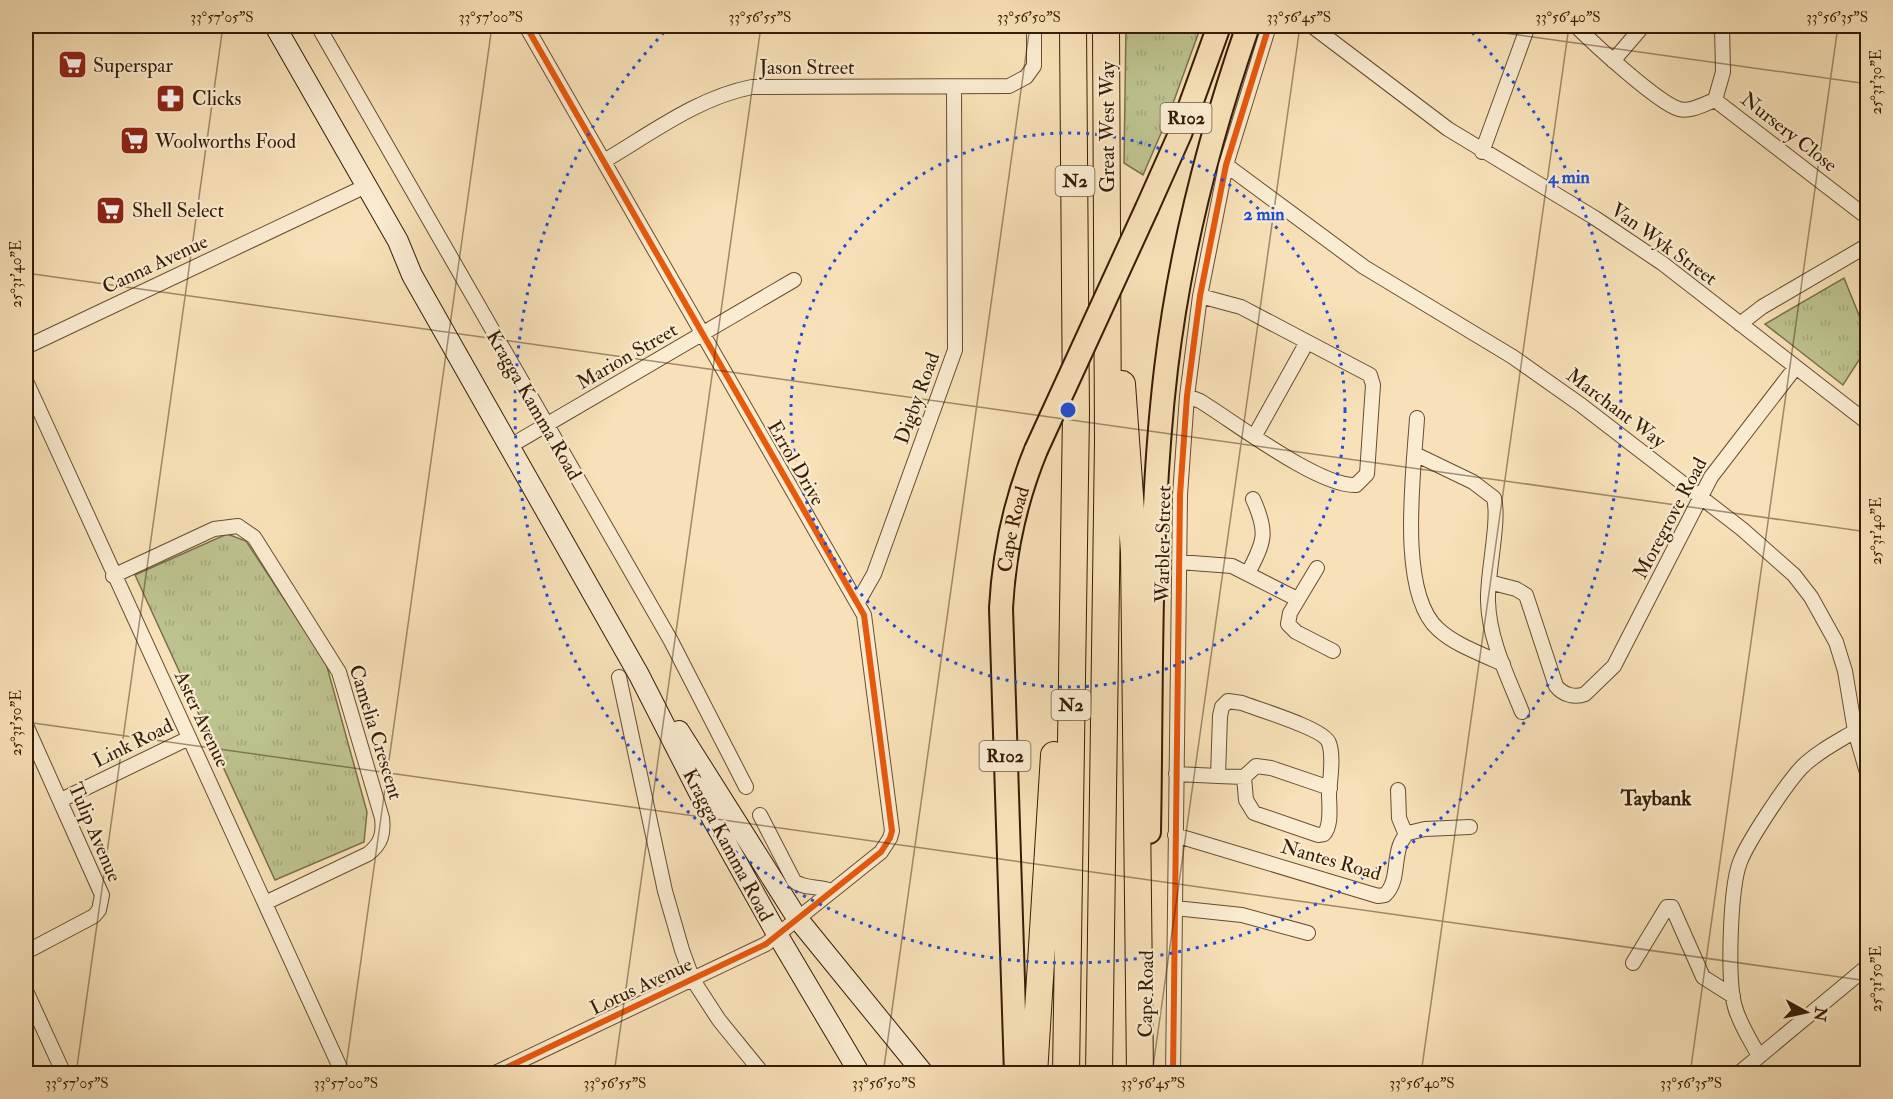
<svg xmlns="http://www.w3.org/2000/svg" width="1893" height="1099" font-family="'IM FELL Double Pica',serif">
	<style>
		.grass { fill: url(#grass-tufts); stroke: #79704a; stroke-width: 1.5 }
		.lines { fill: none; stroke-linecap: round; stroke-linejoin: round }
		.minor-casing { stroke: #664d31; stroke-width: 16 }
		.secondary-casing { stroke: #351c04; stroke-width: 22 }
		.primary-casing { stroke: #351c04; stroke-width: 26 }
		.motorway-casing { stroke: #351c04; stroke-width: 28 }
		.minor { stroke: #faecd1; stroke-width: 14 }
		.secondary { stroke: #faecd1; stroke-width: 20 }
		.primary { stroke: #f8e1b8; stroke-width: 22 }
		.motorway { stroke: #f8e1b8; stroke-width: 26 }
		.primary-bridge-casing { stroke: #351c04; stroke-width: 26; stroke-linecap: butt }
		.primary-bridge { stroke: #f8e1b8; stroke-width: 22 }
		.cycleway-casing { stroke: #faecd1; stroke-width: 10 }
		.cycleway { stroke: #e8590c; stroke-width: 6 }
		.ticks { fill: none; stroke: #351c04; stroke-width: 1.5; stroke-opacity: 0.45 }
		.ring { fill: none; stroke: #1d4ed8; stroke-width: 3; stroke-dasharray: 3 6 }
		.labels { text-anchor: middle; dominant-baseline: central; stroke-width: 4.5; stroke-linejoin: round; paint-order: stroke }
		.shield { fill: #faecd1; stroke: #705a42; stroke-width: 1.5 }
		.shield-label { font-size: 18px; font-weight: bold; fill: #351c04 }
		.poi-label { font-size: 20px; fill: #351c04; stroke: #faecd1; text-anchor: start }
		.street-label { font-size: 20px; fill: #351c04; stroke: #faecd1 }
		.neighbourhood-label { font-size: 21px; font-weight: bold; fill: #351c04; stroke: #faecd1 }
		.centre { fill: #1d4ed8; stroke: #faecd1; stroke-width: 3 }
		.ring-label { font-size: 18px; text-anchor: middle; font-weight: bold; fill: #1d4ed8; stroke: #faecd1; stroke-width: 4.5; stroke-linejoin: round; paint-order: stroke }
		.neatline { fill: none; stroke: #351c04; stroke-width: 2 }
		.ticks-label { font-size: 15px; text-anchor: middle; fill: #351c04 }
	</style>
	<defs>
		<pattern id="grass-tufts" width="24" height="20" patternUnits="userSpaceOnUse" patternTransform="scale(1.5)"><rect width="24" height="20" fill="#bdc38f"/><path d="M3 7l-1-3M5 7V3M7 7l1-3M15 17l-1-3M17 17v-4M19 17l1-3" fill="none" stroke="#a3a77a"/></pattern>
	</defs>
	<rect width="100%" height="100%" fill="#f8e1b8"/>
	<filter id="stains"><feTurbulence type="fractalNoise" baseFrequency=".00333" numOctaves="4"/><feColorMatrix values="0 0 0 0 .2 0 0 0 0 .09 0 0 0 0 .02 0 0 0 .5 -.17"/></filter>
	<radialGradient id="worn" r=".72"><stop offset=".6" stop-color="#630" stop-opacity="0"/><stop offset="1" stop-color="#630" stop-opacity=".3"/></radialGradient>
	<!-- grass -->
	<path class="grass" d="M 1126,26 L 1201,26 L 1168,117 L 1143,175 L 1124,163 Z
		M 1844,278 L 1867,335 L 1868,346 L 1843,385 L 1765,324 Z
		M 227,534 L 246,541 L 326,663 L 367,812 L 364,842 L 275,880 L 135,575 Z"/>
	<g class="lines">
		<defs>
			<path id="minor" d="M 318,26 L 671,641 L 746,787
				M 1312,26 L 1448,129 L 1595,218 L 1662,263 L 1868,423
				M 1576,26 C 1593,43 1658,103 1679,109 C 1691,112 1704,104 1715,100 L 1723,72 L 1722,26
				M 1613,61 L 1643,26
				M 1715,100 L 1868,218
				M 1482,152 L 1528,26
				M 604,161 C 650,134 699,97 752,87 L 1009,86 L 1026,77 L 1034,66 L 1034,26
				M 1226,165 L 1364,267 L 1513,357 L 1581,405 L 1742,529 L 1794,575 L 1811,597 L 1836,642 L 1845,671 L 1855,731 L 1868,776
				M 1740,324 L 1762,307 L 1868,245
				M 26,347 L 366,186
				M 26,381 L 343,1074
				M 1187,396 L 1200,401 C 1233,421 1319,487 1356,485 L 1367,474 L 1373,385 L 1370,375 L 1241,307 L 1200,296
				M 1417,418 C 1414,470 1397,592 1438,629 C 1455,645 1482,654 1503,664
				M 1254,437 L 1307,342
				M 510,446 L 794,280
				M 1415,454 L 1473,482 L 1494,498 C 1500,520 1487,574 1488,601 C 1489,640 1508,677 1522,712
				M 1179,562 L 1232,566 L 1297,599
				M 1317,568 L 1290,613 L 1288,624 L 1296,632 L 1333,651
				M 1248,573 C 1265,541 1268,532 1253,499
				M 113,576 L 214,529 L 238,526 L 254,537 L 339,672 L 382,818 C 384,834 381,844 368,854 L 265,903
				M 1489,582 L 1516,589 L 1526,595 L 1556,686 C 1563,695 1575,698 1585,694 L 1614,666 L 1711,477 L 1795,368
				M 858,602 L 874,574 L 955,350 L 954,87
				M 619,677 L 665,891 L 682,950 L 693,980 L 719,1020 L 763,1074
				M 26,725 L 102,895 L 99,910 L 94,916 L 26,952
				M 1176,774 L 1218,776
				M 1244,777 L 1218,776 L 1220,716 L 1222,707 L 1228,701 L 1242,703 C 1257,709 1325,729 1329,743 C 1334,757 1330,779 1329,794 C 1329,806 1332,825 1324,834 L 1318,835 L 1254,813 L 1246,800 L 1244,777 L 1256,766 L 1271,768 L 1330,788
				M 1398,790 L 1399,818 L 1406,835
				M 61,800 L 189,738
				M 760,815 L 794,881 C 805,890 819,885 832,891
				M 1175,835 L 1378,896 L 1385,895 C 1402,879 1390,849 1408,833 L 1425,829 L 1470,827
				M 1175,908 L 1242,915 L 1308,933
				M 1633,963 L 1667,907 L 1672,907 L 1703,977 L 1733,996
				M 26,991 L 64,1074
				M 1759,1056 C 1751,1041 1740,1025 1735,1007 C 1727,981 1730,888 1740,862 C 1748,841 1786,784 1802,767 C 1817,752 1837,742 1855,731
				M 493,1074 L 766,944 L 881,852 L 890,838 L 892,831 L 864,615 L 526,26
				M 1173,1074 L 1180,495 L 1187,396 L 1200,296 L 1226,165 L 1269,26
				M 1738,1074 L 1868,966"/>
			<path id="secondary" d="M 275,26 L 398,241 L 412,275 L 639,675 L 712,818 L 777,934 L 860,1074
				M 679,731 L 797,918 L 924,1074"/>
			<g id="primary">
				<path d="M 1147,208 L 1180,134 L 1219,26"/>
				<path d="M 1149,832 C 1152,678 1148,522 1166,369 C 1180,251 1209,138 1248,26"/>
				<path id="s1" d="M 1016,1074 L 1001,608 C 1004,553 1015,501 1036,450"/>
			</g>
			<path id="motorway" d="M 1122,384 L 1134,552 L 1140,1074
				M 1034,1074 L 1054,755
				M 1066,1074 L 1076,413 L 1073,26
				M 1099,1074 L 1108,441 L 1106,26"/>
		</defs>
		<!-- minor casing -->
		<use href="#minor" class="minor-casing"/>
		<!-- secondary casing -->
		<use href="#secondary" class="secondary-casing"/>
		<!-- primary casing -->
		<use href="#primary" class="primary-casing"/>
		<!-- motorway casing -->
		<use href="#motorway" class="motorway-casing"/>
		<!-- minor -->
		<use href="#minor" class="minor"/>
		<!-- secondary -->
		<use href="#secondary" class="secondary"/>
		<!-- primary -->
		<use href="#primary" class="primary"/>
		<!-- motorway -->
		<use href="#motorway" class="motorway"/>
		<defs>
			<path id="primary-bridge" d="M 1036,450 L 1147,208"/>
		</defs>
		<!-- primary-bridge casing -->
		<use href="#primary-bridge" class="primary-bridge-casing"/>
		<!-- primary-bridge -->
		<use href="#primary-bridge" class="primary-bridge"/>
		<defs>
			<path id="cycleway" d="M 493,1074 L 766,944 L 881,852 L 890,838 L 892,831 L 864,615 L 526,26
				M 1173,1074 L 1180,495 L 1187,396 L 1200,296 L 1226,165 L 1269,26"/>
		</defs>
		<!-- cycleway casing -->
		<use href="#cycleway" class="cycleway-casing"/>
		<!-- cycleway -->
		<use href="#cycleway" class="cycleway"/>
	</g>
	<!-- ticks -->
	<path class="ticks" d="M 1455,26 L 1868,84M 26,273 L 1868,532M 26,722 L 1868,981M 76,1074 L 223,26M 345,1074 L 492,26M 614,1074 L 761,26M 883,1074 L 1030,26M 1152,1074 L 1300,26M 1421,1074 L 1569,26M 1690,1074 L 1838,26"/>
	<!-- distance rings -->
	<g class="ring">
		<circle cx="1068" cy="410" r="277"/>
		<path d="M1466 26A553 553 0 1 1 670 26"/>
	</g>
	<!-- icons -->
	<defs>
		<symbol id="supermarket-square" viewBox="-11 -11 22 22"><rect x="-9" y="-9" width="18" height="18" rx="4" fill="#8f2418" stroke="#faecd1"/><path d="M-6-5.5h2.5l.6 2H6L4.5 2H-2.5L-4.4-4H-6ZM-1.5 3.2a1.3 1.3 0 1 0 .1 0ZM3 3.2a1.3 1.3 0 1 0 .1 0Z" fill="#fff"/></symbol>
		<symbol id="pharmacy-square" viewBox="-11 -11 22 22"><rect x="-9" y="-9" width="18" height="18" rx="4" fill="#8f2418" stroke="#faecd1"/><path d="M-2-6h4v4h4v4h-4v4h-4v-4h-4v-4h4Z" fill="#fff"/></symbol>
	</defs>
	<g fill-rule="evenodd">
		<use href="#supermarket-square" x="56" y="48" width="33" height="33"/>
		<use href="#pharmacy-square" x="154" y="82" width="33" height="33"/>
		<use href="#supermarket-square" x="118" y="124" width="33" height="33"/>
		<use href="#supermarket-square" x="94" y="194" width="33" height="33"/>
	</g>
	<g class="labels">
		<!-- shield labels -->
		<g class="shield">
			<rect x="1160.5" y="103" width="51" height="30" rx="4.5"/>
			<rect x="1055.5" y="166" width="39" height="30" rx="4.5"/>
			<rect x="1051.5" y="690" width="39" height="30" rx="4.5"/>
			<rect x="979.5" y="741" width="51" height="30" rx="4.5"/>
		</g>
		<g class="shield-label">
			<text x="1186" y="118">R102</text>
			<text x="1075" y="181">N2</text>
			<text x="1071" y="705">N2</text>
			<text x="1005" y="756">R102</text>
		</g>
		<!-- poi labels -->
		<g class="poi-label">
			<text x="93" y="65">Superspar</text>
			<text x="192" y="98">Clicks</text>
			<text x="155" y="141">Woolworths Food</text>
			<text x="132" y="210">Shell Select</text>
		</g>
		<!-- street labels -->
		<g class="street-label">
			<text x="807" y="67">Jason Street</text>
			<text transform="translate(1107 127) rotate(-90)">Great West Way</text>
			<text transform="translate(1789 132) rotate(38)">Nursery Close</text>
			<text transform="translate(1664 244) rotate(36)">Van Wyk Street</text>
			<text transform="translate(155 264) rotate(-25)">Canna Avenue</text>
			<text transform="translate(627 356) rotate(-30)">Marion Street</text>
			<text transform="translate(917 398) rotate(-70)">Digby Road</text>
			<text transform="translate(534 405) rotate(60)">Kragga Kamma Road</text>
			<text transform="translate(1616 408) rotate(37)">Marchant Way</text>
			<text transform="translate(796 463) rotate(60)">Errol Drive</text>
			<text transform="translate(1670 518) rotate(-62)">Moregrove Road</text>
			<text stroke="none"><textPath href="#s1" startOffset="546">Cape Road</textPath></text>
			<text transform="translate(1163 544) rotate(-89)">Warbler Street</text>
			<text transform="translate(202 719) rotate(65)">Aster Avenue</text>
			<text transform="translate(376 732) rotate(73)">Camelia Crescent</text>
			<text transform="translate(133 743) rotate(-26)">Link Road</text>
			<text transform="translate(95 832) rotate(67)">Tulip Avenue</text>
			<text transform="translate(728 845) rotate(62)">Kragga Kamma Road</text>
			<text transform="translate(1331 860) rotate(16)">Nantes Road</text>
			<text transform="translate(641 986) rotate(-25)">Lotus Avenue</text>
			<text transform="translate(1146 994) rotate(-89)">Cape Road</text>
		</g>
		<!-- neighbourhood labels -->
		<g class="neighbourhood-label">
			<text x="1656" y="798">Taybank</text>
		</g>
	</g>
	<circle cx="1068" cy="410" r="9" class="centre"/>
	<g class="ring-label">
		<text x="1569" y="183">4 min</text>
		<text x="1264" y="220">2 min</text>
	</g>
	<!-- margin -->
	<rect width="1893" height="1099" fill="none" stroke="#f8e1b8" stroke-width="66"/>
	<!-- north arrow -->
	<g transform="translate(1806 1012) rotate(98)" stroke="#faecd1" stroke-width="4.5" paint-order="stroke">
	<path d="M0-4.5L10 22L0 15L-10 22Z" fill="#351c04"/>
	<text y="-9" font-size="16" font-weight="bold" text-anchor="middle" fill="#351c04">N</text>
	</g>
	<rect x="33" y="33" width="1827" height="1033" class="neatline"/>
	<g class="ticks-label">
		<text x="222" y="22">33°57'05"S</text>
		<text x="491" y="22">33°57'00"S</text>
		<text x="760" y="22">33°56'55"S</text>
		<text x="1029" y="22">33°56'50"S</text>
		<text x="1299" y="22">33°56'45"S</text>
		<text x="1568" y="22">33°56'40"S</text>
		<text x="1837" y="22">33°56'35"S</text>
		<text transform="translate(1876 82) rotate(-90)" y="5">25°31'30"E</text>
		<text transform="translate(16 274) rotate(-90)" y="5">25°31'40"E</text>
		<text transform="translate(1876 531) rotate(-90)" y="5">25°31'40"E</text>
		<text transform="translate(16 723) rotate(-90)" y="5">25°31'50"E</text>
		<text transform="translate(1876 979) rotate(-90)" y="5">25°31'50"E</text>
		<text x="77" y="1088">33°57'05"S</text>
		<text x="346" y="1088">33°57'00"S</text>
		<text x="615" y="1088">33°56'55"S</text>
		<text x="884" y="1088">33°56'50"S</text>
		<text x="1153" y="1088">33°56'45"S</text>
		<text x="1422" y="1088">33°56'40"S</text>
		<text x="1691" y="1088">33°56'35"S</text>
	</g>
	<rect width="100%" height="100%" filter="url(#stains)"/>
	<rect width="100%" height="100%" fill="url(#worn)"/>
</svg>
